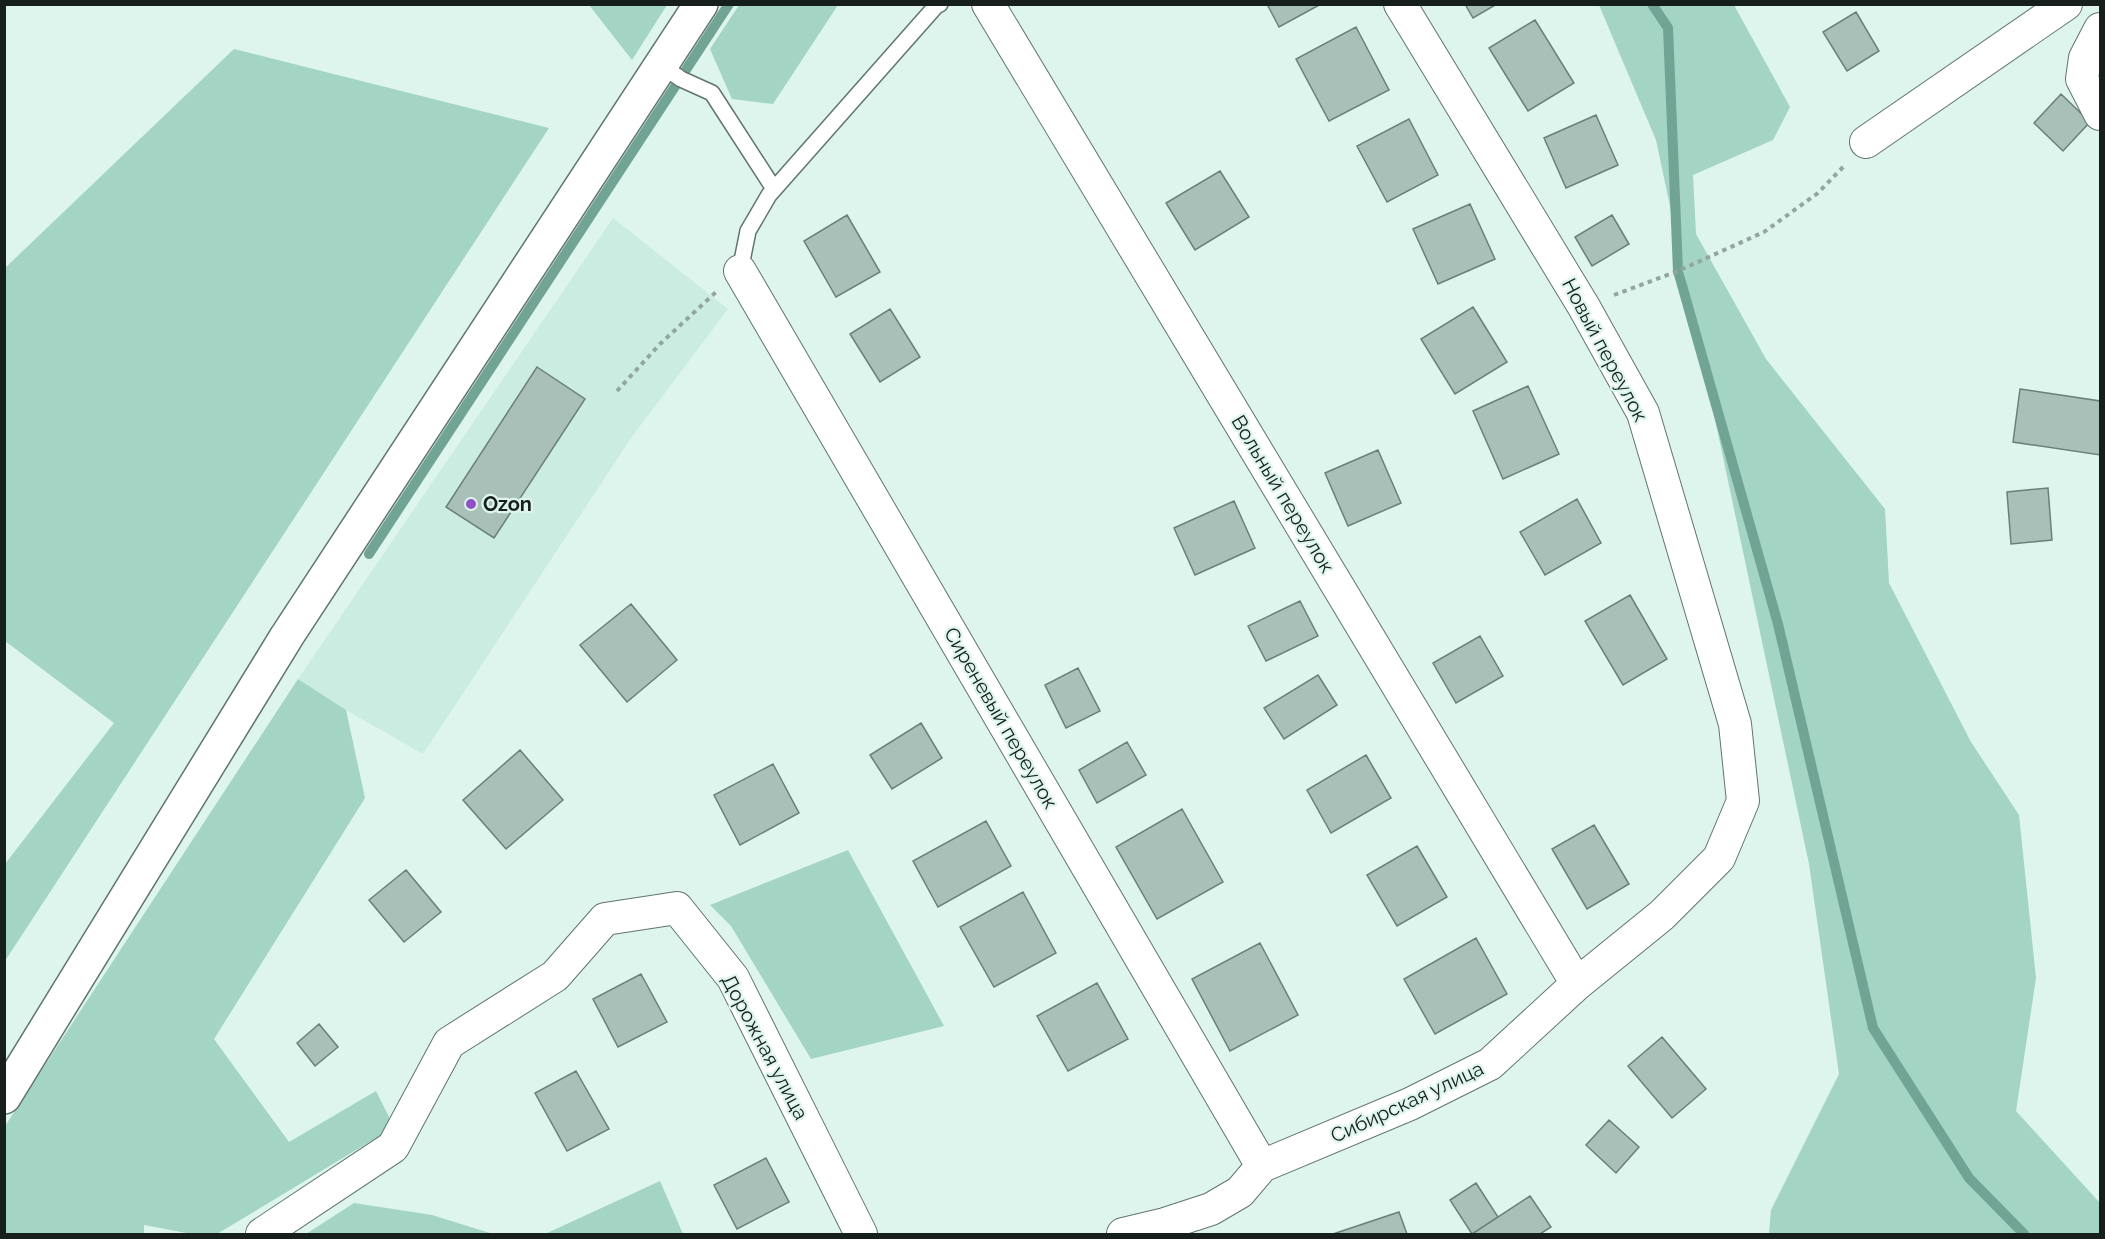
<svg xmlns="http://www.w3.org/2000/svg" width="2105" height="1239" font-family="Raleway,sans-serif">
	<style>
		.built { fill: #cbece1 }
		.green { fill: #a3d4c4 }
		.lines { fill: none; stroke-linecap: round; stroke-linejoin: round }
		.stream { stroke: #71a494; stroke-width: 10 }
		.building { fill: #a9c0b8; stroke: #6a7f78; stroke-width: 1.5 }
		.lane-casing { stroke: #60756e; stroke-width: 18 }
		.street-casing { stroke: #60756e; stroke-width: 34 }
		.secondary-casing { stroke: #60756e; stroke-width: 36 }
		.path { stroke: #93a59f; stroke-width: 4; stroke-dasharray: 4.5 4.5; stroke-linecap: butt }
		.lane { stroke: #fff; stroke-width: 15 }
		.street { stroke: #fff; stroke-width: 32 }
		.secondary { stroke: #fff; stroke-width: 33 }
		.poi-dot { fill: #9150c6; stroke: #ddf5ed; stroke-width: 2 }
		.labels { text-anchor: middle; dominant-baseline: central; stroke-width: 4.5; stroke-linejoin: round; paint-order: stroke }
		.street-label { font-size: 20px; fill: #171f1c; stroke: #ddf5ed }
		.poi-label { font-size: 20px; font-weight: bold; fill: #171f1c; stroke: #ddf5ed; text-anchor: start }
	</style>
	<rect width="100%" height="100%" fill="#ddf5ed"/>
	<!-- built -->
	<path class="built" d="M 613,218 L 728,309 L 631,438 L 423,754 L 346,710 L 298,679 Z"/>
	<!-- green -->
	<path class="green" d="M 589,5 L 667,5 L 632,60 Z
		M 739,5 L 838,5 L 773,104 L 732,99 L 710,49 Z
		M 1599,5 L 1734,5 L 1790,107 L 1773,140 L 1693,175 L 1696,234 L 1766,359 L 1885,509 L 1889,583 L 1971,742 L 2019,815 L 2036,978 L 2016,1111 L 2100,1203 L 2100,1234 L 1769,1234 L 1771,1210 L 1839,1074 L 1809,864 L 1656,140 Z
		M 234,49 L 549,128 L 5,961 L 5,864 L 114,723 L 5,641 L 5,268 Z
		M 298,679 L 346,710 L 365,798 L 214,1039 L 289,1142 L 376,1091 L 394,1127 L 217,1234 L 192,1234 L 144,1225 L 144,1234 L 5,1234 L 5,1126 Z
		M 848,850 L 944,1026 L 811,1059 L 731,926 L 710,905 Z
		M 660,1181 L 683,1234 L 545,1234 Z
		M 354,1203 L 432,1215 L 493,1234 L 306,1234 Z"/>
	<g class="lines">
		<!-- stream -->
		<path class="stream" d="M 1652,4 L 1668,28 L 1678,271 L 1778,624 L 1873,1028 L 1969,1178 L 2024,1234
			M 369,554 L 729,4"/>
	</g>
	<!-- building -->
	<path class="building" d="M 1267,4 L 1321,4 L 1279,27 Z
		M 1465,4 L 1497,4 L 1473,18 Z
		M 1856,12 L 1879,51 L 1847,71 L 1823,32 Z
		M 1535,20 L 1574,83 L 1528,111 L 1489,48 Z
		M 1356,27 L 1389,90 L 1329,121 L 1296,59 Z
		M 2061,94 L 2090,122 L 2063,151 L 2034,123 Z
		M 1596,115 L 1618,165 L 1566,188 L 1544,138 Z
		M 1409,119 L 1438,175 L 1387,202 L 1357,146 Z
		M 1220,171 L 1249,217 L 1195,250 L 1166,203 Z
		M 1470,204 L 1495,259 L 1438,284 L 1413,229 Z
		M 847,215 L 880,272 L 836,297 L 804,241 Z
		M 1612,215 L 1629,244 L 1592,266 L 1575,237 Z
		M 1473,307 L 1507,362 L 1455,394 L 1421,339 Z
		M 890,309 L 920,357 L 880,382 L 850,334 Z
		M 537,367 L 585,399 L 494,538 L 446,507 Z
		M 1528,386 L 1559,454 L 1503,479 L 1473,411 Z
		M 2020,389 L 2100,401 L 2100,455 L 2013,442 Z
		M 1378,450 L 1401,503 L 1348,526 L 1325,473 Z
		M 2048,488 L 2052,540 L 2011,544 L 2007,492 Z
		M 1577,499 L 1601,543 L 1545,575 L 1520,532 Z
		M 1234,501 L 1255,548 L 1195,575 L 1174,528 Z
		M 1630,595 L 1667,659 L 1623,685 L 1585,621 Z
		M 1300,601 L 1318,636 L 1266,661 L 1248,626 Z
		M 631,604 L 677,660 L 627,702 L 580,645 Z
		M 1480,636 L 1503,676 L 1456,703 L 1433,663 Z
		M 1078,668 L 1100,711 L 1066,728 L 1045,685 Z
		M 1318,675 L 1337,705 L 1284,739 L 1264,708 Z
		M 921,723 L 942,758 L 892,789 L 870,755 Z
		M 1127,742 L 1146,775 L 1097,803 L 1079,770 Z
		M 520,750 L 563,800 L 506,849 L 463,800 Z
		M 1366,755 L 1391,798 L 1331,833 L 1307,790 Z
		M 773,764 L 799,813 L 740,845 L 714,795 Z
		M 1182,809 L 1223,882 L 1157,919 L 1116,847 Z
		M 986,821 L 1011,866 L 938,907 L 913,861 Z
		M 1594,825 L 1629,884 L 1587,909 L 1552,849 Z
		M 1417,846 L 1447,897 L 1397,926 L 1367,875 Z
		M 406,870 L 441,912 L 404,942 L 369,900 Z
		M 1023,892 L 1056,953 L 994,987 L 960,927 Z
		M 1476,938 L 1507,994 L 1435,1034 L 1404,979 Z
		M 1260,943 L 1298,1015 L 1230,1051 L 1192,979 Z
		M 641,974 L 667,1022 L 618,1047 L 593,999 Z
		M 1097,983 L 1128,1039 L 1068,1071 L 1037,1016 Z
		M 319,1024 L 338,1047 L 315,1066 L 297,1043 Z
		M 1662,1037 L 1706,1089 L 1672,1118 L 1628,1066 Z
		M 576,1071 L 609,1129 L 567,1151 L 535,1093 Z
		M 1609,1120 L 1639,1147 L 1616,1173 L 1586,1145 Z
		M 766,1158 L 789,1202 L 737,1229 L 714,1185 Z
		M 1476,1183 L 1498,1217 L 1472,1234 L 1450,1200 Z
		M 1530,1196 L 1551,1227 L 1540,1234 L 1472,1234 Z
		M 1399,1212 L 1407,1234 L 1333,1234 Z"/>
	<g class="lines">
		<defs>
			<path id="lane" d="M 661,65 L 681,79 L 712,93 L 774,189
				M 740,271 L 748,231 L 769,195 L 936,6 L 940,4"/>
			<path id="street" d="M 988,4 L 1577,984
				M 2100,29 L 2085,58 L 2082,79 L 2100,114
				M 1866,142 L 2066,4
				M 740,271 L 1262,1166
				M 262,1234 L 393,1147 L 449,1043 L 555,976 L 605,919 L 677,908 L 733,978 L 861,1234
				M 1123,1234 L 1165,1224 L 1211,1209 L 1240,1192 L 1262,1166 L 1410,1104 L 1490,1064 L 1577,984 L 1662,915 L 1719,858 L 1743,801 L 1735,724 L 1643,413 L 1584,307 L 1400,4"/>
			<path id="secondary" d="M 4,1097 L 287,636 L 701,4"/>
		</defs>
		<!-- lane casing -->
		<use href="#lane" class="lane-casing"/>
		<!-- street casing -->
		<use href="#street" class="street-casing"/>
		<!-- secondary casing -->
		<use href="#secondary" class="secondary-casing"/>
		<!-- path -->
		<path class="path" d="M 1614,295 L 1678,271 L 1764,232 L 1818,193 L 1845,165
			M 617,391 L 660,344 L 716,292"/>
		<!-- lane -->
		<use href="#lane" class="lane"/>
		<!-- street -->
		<use href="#street" class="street"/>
		<!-- secondary -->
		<use href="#secondary" class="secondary"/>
	</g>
	<!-- markers -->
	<circle class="poi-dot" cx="471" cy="504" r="6"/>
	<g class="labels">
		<!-- street labels -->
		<g class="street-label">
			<text transform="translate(1605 350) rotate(62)">Новый переулок</text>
			<text transform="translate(1283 494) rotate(59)">Вольный переулок</text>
			<text transform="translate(1001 718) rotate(60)">Сиреневый переулок</text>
			<text transform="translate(765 1047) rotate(62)">Дорожная улица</text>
			<text transform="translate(1407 1102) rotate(-25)">Сибирская улица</text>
		</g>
		<!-- poi labels -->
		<g class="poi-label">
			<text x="483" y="504">Ozon</text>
		</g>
	</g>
	<!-- border -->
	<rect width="2105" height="1239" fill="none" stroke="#171f1c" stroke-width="12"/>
</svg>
